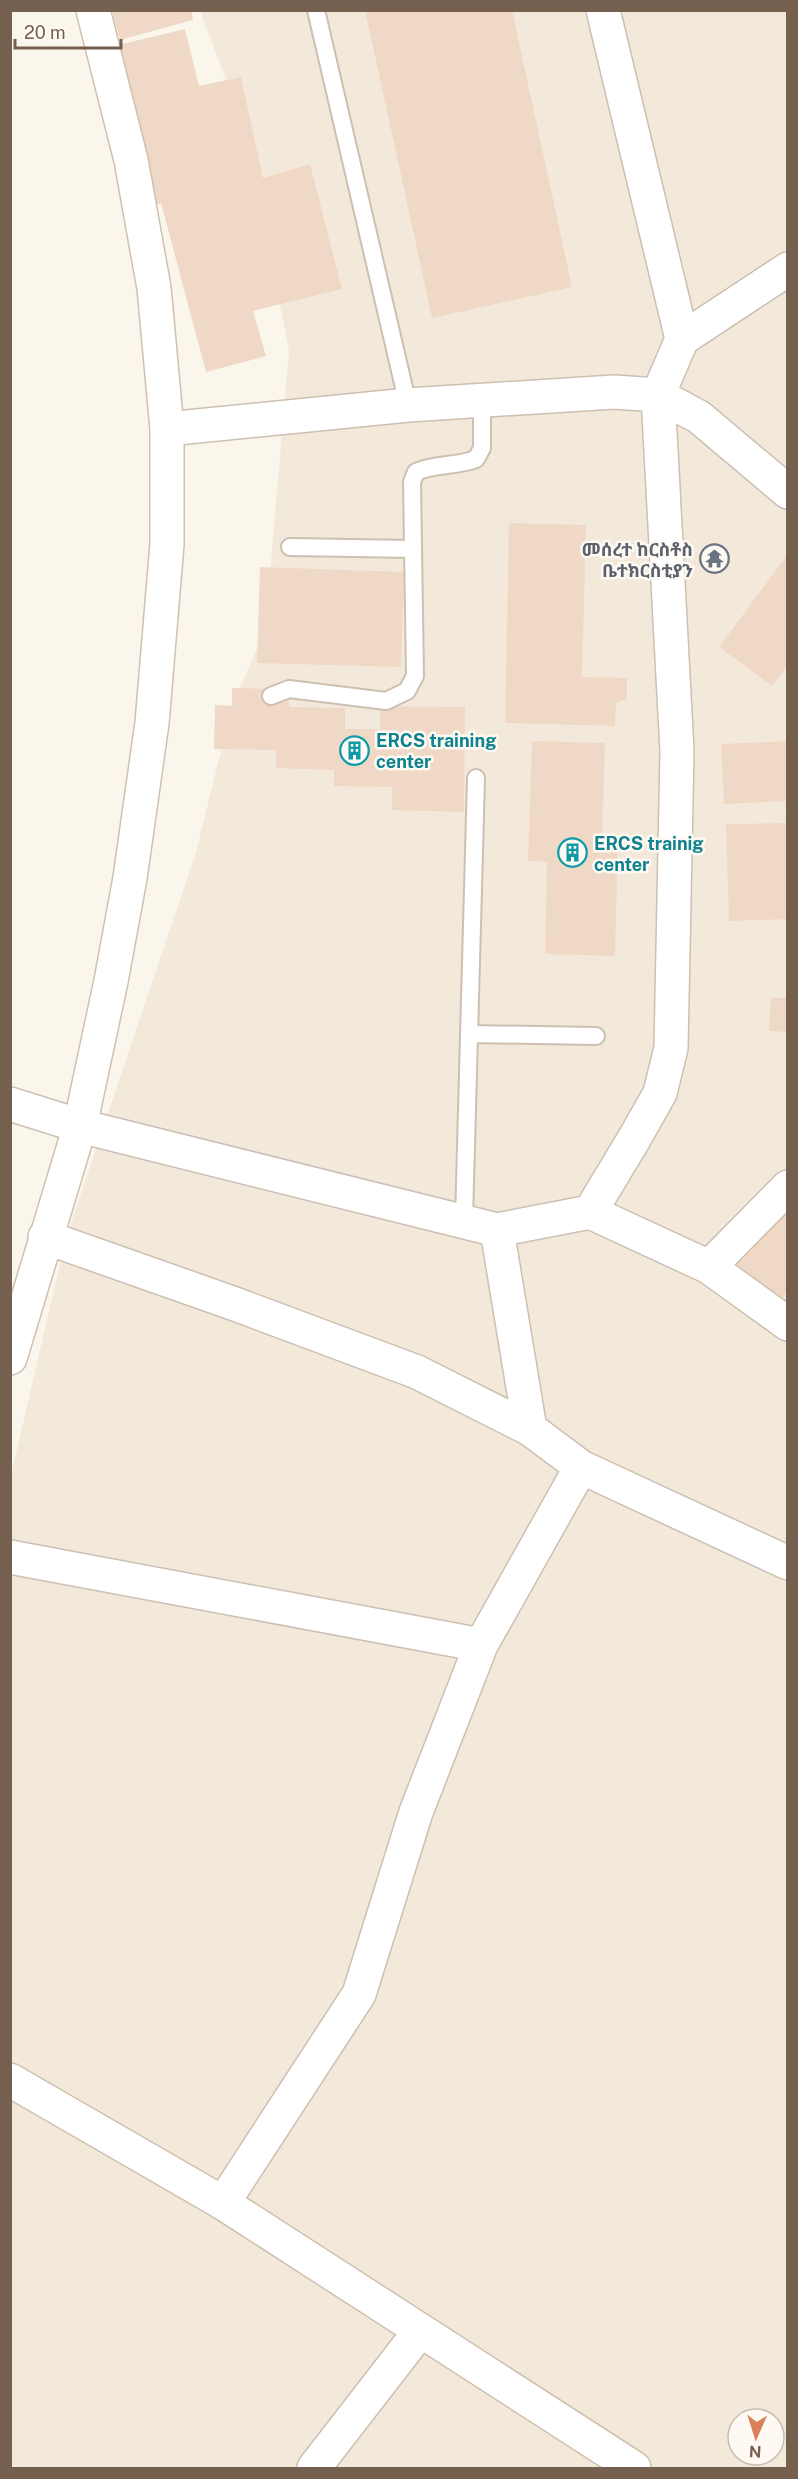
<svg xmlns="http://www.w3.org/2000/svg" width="798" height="2479" font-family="'Public Sans','Noto Sans Ethiopic',sans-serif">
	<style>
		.residential { fill: #f3e9db; fill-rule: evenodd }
		.building { fill: #efd9c6 }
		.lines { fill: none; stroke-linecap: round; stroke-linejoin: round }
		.lane-casing { stroke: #cdbfb2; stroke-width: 20 }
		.street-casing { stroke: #cdbfb2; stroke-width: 36 }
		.secondary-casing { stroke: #d0c0b0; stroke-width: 36 }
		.lane { stroke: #fff; stroke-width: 16 }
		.street { stroke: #fff; stroke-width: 33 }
		.secondary { stroke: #fff; stroke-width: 33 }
		.labels { text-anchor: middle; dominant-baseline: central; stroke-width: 5; stroke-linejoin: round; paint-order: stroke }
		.worship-label { font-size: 18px; font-weight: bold; fill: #5b616d; stroke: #fefaf3; text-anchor: end }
		.culture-label { font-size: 18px; font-weight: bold; fill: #0d838f; stroke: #fefaf3; text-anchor: start }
	</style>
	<rect width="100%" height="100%" fill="#fbf6ec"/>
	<!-- residential -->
	<path class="residential" d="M 200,11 L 787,11 L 787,2468 L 11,2468 L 11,1475 L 66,1238 L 196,852 L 232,706 L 265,631 L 289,351 L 245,129 ZM 738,2419 L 774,2419 L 774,2455 L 738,2455 Z"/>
	<!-- building -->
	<path class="building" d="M 112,10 L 191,10 L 193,20 L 120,40 Z
		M 365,10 L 512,10 L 572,287 L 432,318 Z
		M 185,29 L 199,86 L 241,77 L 263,178 L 310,164 L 342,289 L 253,311 L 266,356 L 206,372 L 161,203 L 154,206 L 114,46 Z
		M 509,523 L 586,525 L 582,677 L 627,678 L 627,699 L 616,703 L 615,726 L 505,723 Z
		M 788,554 L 788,665 L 772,686 L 719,647 Z
		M 260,567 L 404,572 L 401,667 L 257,663 Z
		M 232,688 L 289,689 L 289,707 L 345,708 L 345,729 L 380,729 L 380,706 L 465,707 L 464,812 L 392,810 L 392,787 L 334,786 L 334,770 L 276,768 L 276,750 L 214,749 L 215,705 L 232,706 Z
		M 532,741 L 605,743 L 602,839 L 618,845 L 615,956 L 545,954 L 547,862 L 528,861 Z
		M 788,741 L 788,801 L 724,804 L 721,744 Z
		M 788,823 L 788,919 L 729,921 L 726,824 Z
		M 771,998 L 788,998 L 788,1032 L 769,1031 Z
		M 788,1196 L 788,1291 L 771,1310 L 724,1269 Z"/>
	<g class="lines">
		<defs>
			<path id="lane" d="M 316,10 L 408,405
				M 290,547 L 413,549
				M 271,696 L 289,689 L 386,701 L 407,691 L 415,676 L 412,482 L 416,472 C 435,463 456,467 476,459 L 482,448 L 482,400
				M 469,1034 L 596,1036
				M 464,1220 L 476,778"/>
			<path id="street" d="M 682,339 L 788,269
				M 167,429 L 408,405 L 614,392 L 658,395 L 699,417 L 788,492
				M 80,1126 L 497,1230
				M 590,1212 L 709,1267 L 788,1324
				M 45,1237 L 235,1304 L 417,1372 L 530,1429 L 581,1467 L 788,1563
				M 709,1267 L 788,1187
				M 530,1429 L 497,1230 L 590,1212 L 634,1139 L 660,1093 L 671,1048 L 677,751 L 658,395 L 682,339 L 603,10
				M 10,1557 L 481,1645
				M 223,2203 L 359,1994 L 416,1812 L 481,1645 L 581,1467
				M 314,2468 L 420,2331"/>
			<path id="secondary" d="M 10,1104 L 80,1126
				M 10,1358 L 80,1126 L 111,981 L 130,878 L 152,723 L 167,544 L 167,429 L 154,288 L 131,160 L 93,10
				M 10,2080 L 223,2203 L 634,2468"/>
		</defs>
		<!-- lane casing -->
		<use href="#lane" class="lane-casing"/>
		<!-- street casing -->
		<use href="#street" class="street-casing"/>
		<!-- secondary casing -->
		<use href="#secondary" class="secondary-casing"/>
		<!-- lane -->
		<use href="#lane" class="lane"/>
		<!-- street -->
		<use href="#street" class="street"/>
		<!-- secondary -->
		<use href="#secondary" class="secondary"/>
	</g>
	<!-- icons -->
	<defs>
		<symbol id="temple-ring" viewBox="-11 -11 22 22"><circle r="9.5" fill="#fefaf3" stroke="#6b7280" stroke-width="1.5"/><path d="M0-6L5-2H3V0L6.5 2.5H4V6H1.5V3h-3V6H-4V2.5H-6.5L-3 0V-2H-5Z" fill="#6b7280"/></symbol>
		<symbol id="building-ring" viewBox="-11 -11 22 22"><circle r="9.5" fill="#fefaf3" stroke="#0f9aa8" stroke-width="1.5"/><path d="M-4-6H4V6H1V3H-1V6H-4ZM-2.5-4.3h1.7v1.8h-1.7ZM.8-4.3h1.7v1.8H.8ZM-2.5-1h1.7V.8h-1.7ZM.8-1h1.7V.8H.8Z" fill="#0f9aa8"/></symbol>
	</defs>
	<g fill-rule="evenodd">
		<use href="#temple-ring" x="698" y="542" width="33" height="33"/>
		<use href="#building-ring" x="338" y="734" width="33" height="33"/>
		<use href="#building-ring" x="556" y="836" width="33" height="33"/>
	</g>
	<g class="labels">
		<!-- worship labels -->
		<g class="worship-label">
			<text x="693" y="549">መሰረተ ከርስቶስ<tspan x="693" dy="21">ቤተክርስቲያን</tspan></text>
		</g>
		<!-- culture labels -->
		<g class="culture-label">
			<text x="376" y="740">ERCS training<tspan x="376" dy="21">center</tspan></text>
			<text x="594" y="843">ERCS trainig<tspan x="594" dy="21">center</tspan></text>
		</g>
	</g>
	<!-- border -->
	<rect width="798" height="2479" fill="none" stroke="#756050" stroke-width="24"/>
	<!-- north arrow -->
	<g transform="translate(756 2437) rotate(183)"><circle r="28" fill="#fefaf3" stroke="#c7bcb2" stroke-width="1.5"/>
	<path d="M0-4.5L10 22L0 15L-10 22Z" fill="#db805c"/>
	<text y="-9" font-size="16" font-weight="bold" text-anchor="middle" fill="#756050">N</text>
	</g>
	<!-- scale -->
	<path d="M15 39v9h106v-9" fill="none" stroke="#756050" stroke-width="3"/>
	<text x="24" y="39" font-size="18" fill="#756050" stroke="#fefaf3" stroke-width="4.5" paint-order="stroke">20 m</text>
</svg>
